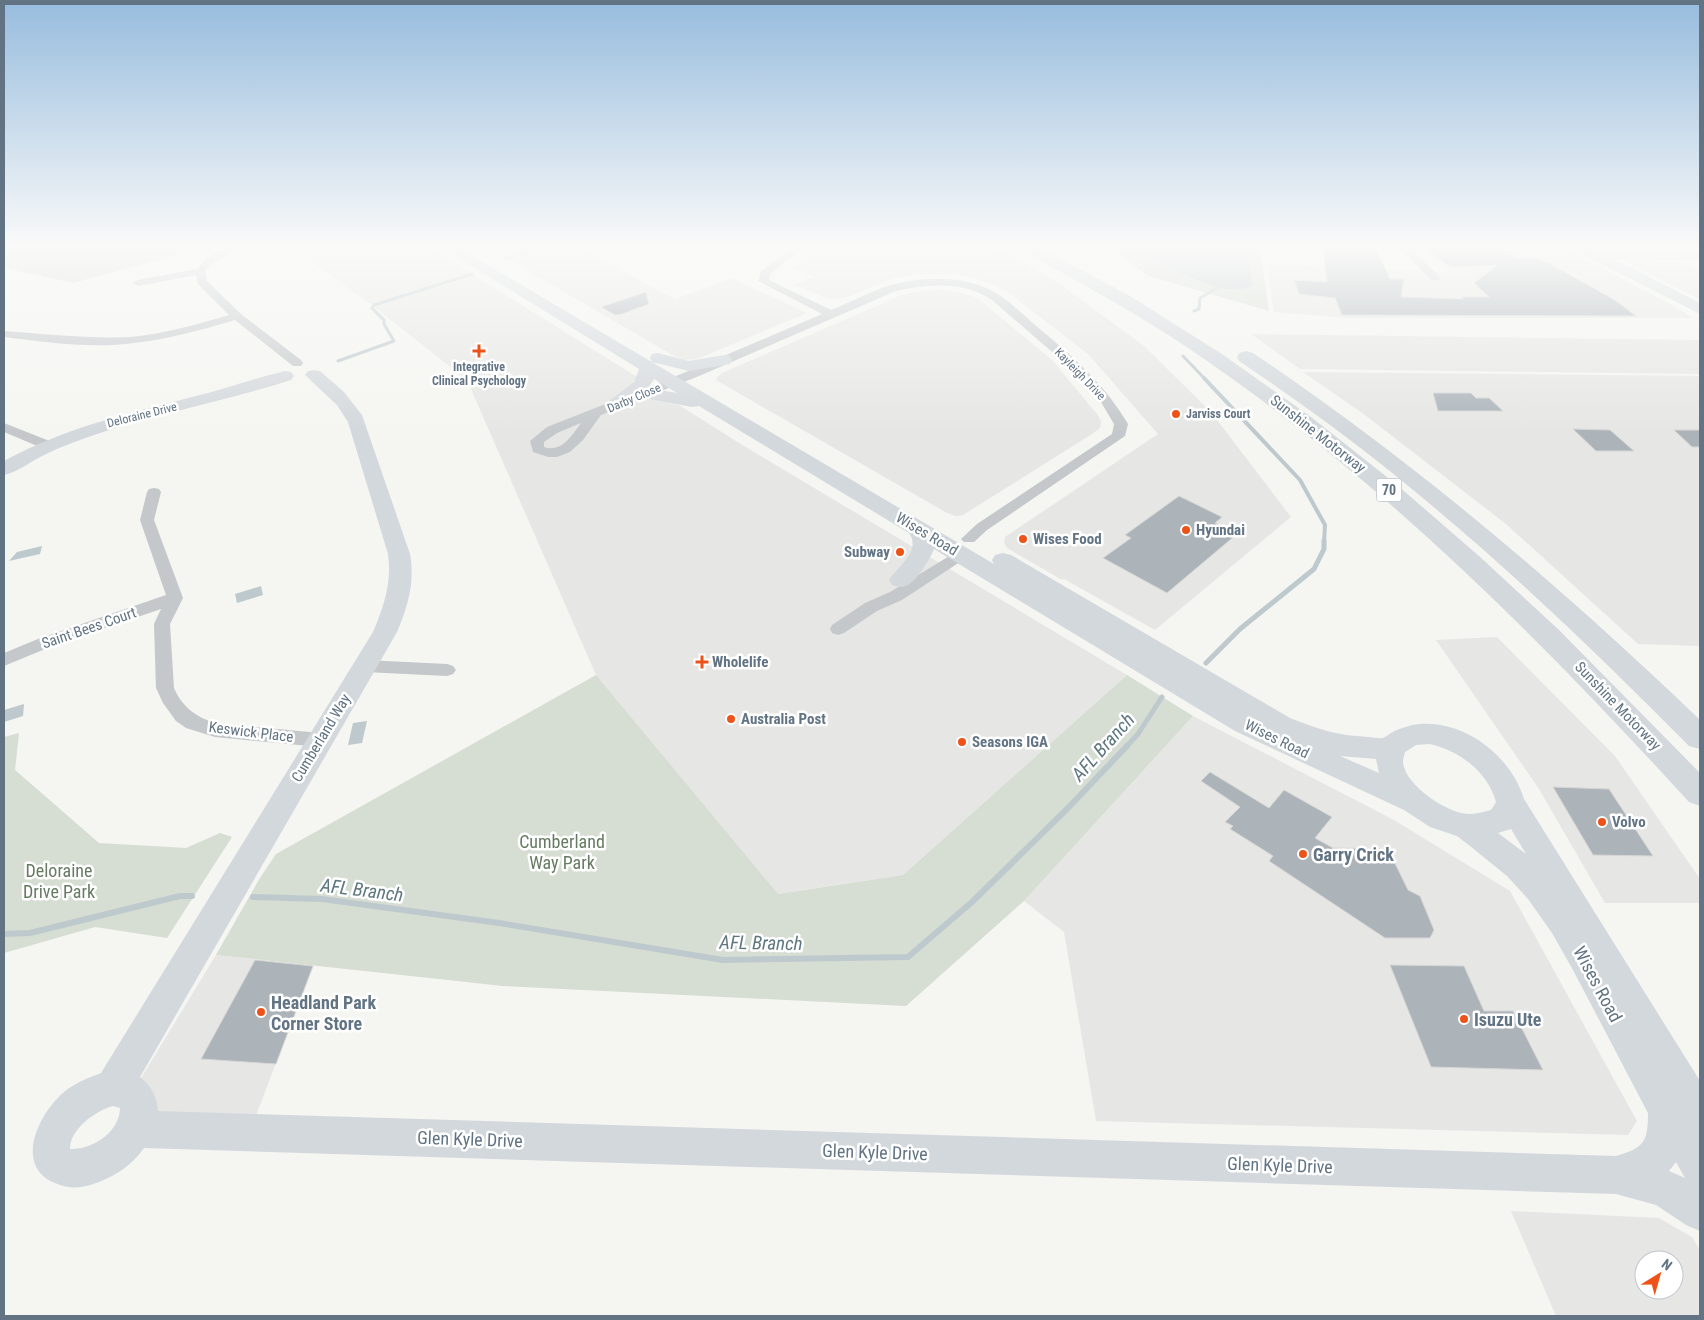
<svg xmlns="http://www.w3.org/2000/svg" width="1704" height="1320" font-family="'Roboto Condensed',sans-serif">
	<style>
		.built { fill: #e6e7e5; fill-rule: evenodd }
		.green { fill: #d6ddd2 }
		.water { fill: #bec9ce }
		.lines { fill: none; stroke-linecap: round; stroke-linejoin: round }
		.stream-far3 { stroke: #bec9ce; stroke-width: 3 }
		.stream-far2 { stroke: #bec9ce; stroke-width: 4 }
		.stream-far1 { stroke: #bec9ce; stroke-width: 5 }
		.stream { stroke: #bec9ce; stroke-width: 6 }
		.building { fill: #acb4ba; stroke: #d6d6d4 }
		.street { fill: #c4c8cb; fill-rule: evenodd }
		.secondary { fill: #d3d8dc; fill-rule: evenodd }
		.highway { fill: #d3d8dc; fill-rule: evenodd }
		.poi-dot { fill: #ed5319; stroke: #fff; stroke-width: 2 }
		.labels { text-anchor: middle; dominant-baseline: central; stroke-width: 5; stroke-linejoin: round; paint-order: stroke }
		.far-poi-label { font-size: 12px; font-weight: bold; fill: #627484; stroke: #fff }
		.far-street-label { font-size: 12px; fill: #627484; stroke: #fff }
		.shield { fill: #fff; stroke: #919ea9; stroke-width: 1 }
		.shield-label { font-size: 14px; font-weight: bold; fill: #627484 }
		.street-label { font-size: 15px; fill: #627484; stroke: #fff }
		.poi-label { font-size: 15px; font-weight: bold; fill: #627484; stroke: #fff; text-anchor: start }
		.near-park-label { font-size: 18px; fill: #667b62; stroke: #fff }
		.near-poi-label { font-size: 18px; font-weight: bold; fill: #627484; stroke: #fff; text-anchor: start }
		.near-street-label { font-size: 18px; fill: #627484; stroke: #fff }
		.near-water-label { font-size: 19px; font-style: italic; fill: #5e7781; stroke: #fff }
	</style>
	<rect width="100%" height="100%" fill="#f5f5f1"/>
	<!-- built -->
	<path class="built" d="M 292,248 L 430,248 L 637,377 L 632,383 L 662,401 L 679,405 L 739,443 L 1127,675 L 903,875 L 777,894 L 596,675 L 467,380 L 368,302 Z
		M 488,248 L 583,248 L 581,249 L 675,299 L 732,278 L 807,313 L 697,359 L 686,360 L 676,357 Z
		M 820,248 L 996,248 L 1056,281 L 1144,346 L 1211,412 L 1291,517 L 1155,630 L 1064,579 L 1062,580 L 1007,548 L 1004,542 L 1005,537 L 1158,434 L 1089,355 L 1009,293 L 997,286 L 974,278 L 951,274 L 926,274 L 898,277 L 844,298 L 829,299 L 794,285 L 813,277 L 794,268 Z
		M 1422,248 L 1564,248 L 1681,310 L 1692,318 L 1346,318 L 1274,312 L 1267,264 L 1448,272 Z
		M 1626,260 L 1679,261 L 1700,271 L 1700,298 L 1697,298 L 1628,263 Z
		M 942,289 L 970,295 L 981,301 L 1052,360 L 1097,414 L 1101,421 L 1100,428 L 1092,434 L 963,515 L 956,516 L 947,513 L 716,380 L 718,376 L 724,372 L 902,295 L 913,292 Z
		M 1251,334 L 1700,340 L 1700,374 L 1300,369 Z
		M 1303,372 L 1700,376 L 1700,646 L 1638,644 L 1506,524 L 1365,415 Z
		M 1497,637 L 1615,756 L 1700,879 L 1700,903 L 1605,903 L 1539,789 L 1436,640 Z
		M 1193,716 L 1394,820 L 1510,891 L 1637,1121 L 1628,1135 L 1096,1121 L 1064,932 L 1024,901 Z
		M 216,955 L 313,966 L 253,1123 L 149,1114 L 138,1083 Z
		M 1511,1211 L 1659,1218 L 1692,1237 L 1700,1250 L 1700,1316 L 1556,1316 ZM 1644,1260 L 1674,1260 L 1674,1290 L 1644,1290 Z"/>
	<!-- green -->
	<path class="green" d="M 4,248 L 203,248 L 73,283 L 4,268 Z
		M 1103,248 L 1260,248 L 1269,311 L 1149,276 L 1122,257 Z
		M 596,675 L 778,894 L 903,875 L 1127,675 L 1193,716 L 1024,901 L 906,1006 L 503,986 L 216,955 L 260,878 L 276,854 Z
		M 19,733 L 15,770 L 99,843 L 186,848 L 220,833 L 232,837 L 167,938 L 95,927 L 4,953 L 4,737 Z"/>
	<!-- water -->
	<path class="water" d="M 1133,248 L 1245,248 L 1250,263 L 1252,286 C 1223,301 1161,262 1133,248 Z
		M 42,546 L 40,554 L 9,561 L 17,552 Z
		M 261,586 L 263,595 L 237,603 L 235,594 Z
		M 24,704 L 23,716 L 4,722 L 4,710 Z
		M 367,721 L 362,743 L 348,745 L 353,723 Z"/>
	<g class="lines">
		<!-- stream-far3 -->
		<path class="stream-far3" d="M 506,259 L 540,248
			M 1194,311 L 1199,309 L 1200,298 L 1219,287
			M 1183,356 L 1205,379
			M 338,361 L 394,341 L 384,324 L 384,320 L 372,308 L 374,305 L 472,274"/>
		<!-- stream-far2 -->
		<path class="stream-far2" d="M 1204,378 L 1300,480 L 1325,525 L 1324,543"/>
		<!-- stream-far1 -->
		<path class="stream-far1" d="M 1206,663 L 1240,629 L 1314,569 L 1324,549 L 1324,541
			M 1126,747 L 1138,734 L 1162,697"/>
		<!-- stream -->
		<path class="stream" d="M 253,897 L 322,899 L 499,923 L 723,960 L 908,957 L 972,902 L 1067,809 L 1127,746
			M 4,934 L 30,933 L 180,896 L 192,896"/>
	</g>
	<!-- building -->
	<path class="building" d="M 1323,248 L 1376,248 L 1390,279 L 1404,279 L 1401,297 L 1463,299 L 1461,297 L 1489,297 L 1474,283 L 1498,265 L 1454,267 L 1447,265 L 1426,248 L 1502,248 L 1517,258 L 1536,258 L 1554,266 L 1615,300 L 1636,316 L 1342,315 L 1335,298 L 1299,294 L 1294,280 L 1327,282 Z
		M 646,292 L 649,304 L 622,314 L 615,315 L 601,307 Z
		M 1433,393 L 1471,393 L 1476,398 L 1489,398 L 1503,411 L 1438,411 Z
		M 1573,429 L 1610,430 L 1634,451 L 1596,451 Z
		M 1674,430 L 1700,430 L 1700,447 L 1692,447 Z
		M 1179,496 L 1222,517 L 1215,523 L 1237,534 L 1167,593 L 1103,558 L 1131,538 L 1125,535 Z
		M 1210,772 L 1269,808 L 1284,790 L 1332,817 L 1315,838 L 1333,848 L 1388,849 L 1408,890 L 1420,896 L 1434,930 L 1430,938 L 1385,938 L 1269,861 L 1273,856 L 1230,829 L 1233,826 L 1225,822 L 1240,807 L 1201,781 Z
		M 1553,787 L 1609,789 L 1653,856 L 1593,855 Z
		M 255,960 L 313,966 L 276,1064 L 201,1059 Z
		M 1390,965 L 1464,966 L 1484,1011 L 1513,1011 L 1543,1070 L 1431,1067 Z"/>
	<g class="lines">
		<!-- street -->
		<path class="street" d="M 224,248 L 237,248 C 227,257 214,260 205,271 L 207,281 L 241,314 L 301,360 L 303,363 L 301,366 L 293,366 L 235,320 C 202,330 169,339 134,343 C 91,349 46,342 4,337 L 4,331 C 46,334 89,339 131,337 C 164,334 198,324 229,315 L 198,284 L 196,275 L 138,286 L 133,283 L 138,280 L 197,269 L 207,258 Z
			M 792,248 L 803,248 L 770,274 L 769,280 L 831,310 C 851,302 871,291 891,285 C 923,276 966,275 996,293 C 1014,304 1029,321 1046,334 C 1078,361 1107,388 1128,424 L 1125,436 L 987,530 L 974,542 L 964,542 L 961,539 L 977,524 L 1112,434 L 1114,424 L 1098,397 L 1073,370 L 992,300 C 964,281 928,284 896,291 L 699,376 L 601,415 L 583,440 L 570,452 L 557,457 L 548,457 L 533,452 L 530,441 L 547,427 L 691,370 L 822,314 L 758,281 L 761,271 ZM 581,423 C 572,435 562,453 544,447 L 544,442 L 557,433 Z
			M 1399,248 L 1410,248 L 1439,276 L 1440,278 L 1439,280 L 1431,280 Z
			M 4,423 L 52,442 L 54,445 L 47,449 L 42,448 L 4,432 Z
			M 154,488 L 159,489 L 161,492 L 154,520 L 183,598 L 170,624 L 174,688 C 182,707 196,717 215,723 L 320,733 L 327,735 L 329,740 L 327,745 L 320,747 L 215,737 L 186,728 L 176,721 L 163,703 L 156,688 L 154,624 L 161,609 L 50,647 L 4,666 L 4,653 L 38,639 L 166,595 L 140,520 L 147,492 L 149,489 Z
			M 961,550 L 966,552 L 969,555 L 966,558 L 902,600 L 877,611 L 844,633 L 838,635 L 832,633 L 830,629 L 832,625 L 865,603 L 890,592 L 956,552 Z
			M 365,660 L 447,664 L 453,666 L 456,670 L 453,674 L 447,676 L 365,672 L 359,670 L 356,666 L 359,662 Z"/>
		<!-- secondary -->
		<path class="secondary" d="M 442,248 L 459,248 L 994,564 L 992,560 L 995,555 L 1003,553 L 1011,555 L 1290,718 C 1321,730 1335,735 1368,737 C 1372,737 1379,739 1383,738 C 1386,737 1390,733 1393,732 C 1400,728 1411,725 1419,724 C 1465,720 1511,756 1524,799 L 1700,1081 L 1700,1231 L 1686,1225 L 1656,1205 L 1616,1194 L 144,1148 C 132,1165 118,1174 99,1182 C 83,1188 71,1190 55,1183 C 13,1166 39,1113 64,1092 C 75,1083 88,1078 101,1073 L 373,632 C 384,606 392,582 388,554 L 348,422 L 337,405 L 305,375 L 308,371 L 314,370 L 320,371 L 344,392 L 362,415 L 410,554 C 415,582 408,606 397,632 L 140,1077 C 151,1085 157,1097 158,1111 L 1616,1156 C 1644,1148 1648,1142 1648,1113 L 1573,970 L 1552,933 L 1528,899 L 1507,876 L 1470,846 L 1457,836 L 1430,827 L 1404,810 L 1235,731 L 934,549 C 930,559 917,580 908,585 C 903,588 897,587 892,585 L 889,580 C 897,567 922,551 909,533 L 699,406 L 692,407 L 639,397 C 629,404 621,412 609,409 L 606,405 L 609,401 L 634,382 L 639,369 ZM 654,379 L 677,393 L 648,388 ZM 1429,744 C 1459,750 1488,772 1496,802 L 1491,810 C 1484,812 1476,814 1468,814 C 1447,813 1406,786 1403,763 C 1403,760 1404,755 1405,752 L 1416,745 ZM 1340,756 L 1376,759 L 1379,773 ZM 1511,829 L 1526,854 L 1498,833 ZM 113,1106 L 120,1108 C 120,1132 92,1150 70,1149 C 70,1129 95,1111 113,1106 ZM 1676,1162 L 1685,1178 L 1669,1171 Z
			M 1574,248 L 1592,248 L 1599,252 L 1700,252 L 1700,260 L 1614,259 L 1700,303 L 1700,314 L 1576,251 Z
			M 658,353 L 689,361 L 724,355 L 730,356 L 732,360 L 730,364 L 689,371 L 652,362 L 650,358 L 652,354 Z
			M 285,371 L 291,372 L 294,376 L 291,380 C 226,401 158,413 94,435 C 77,441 60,447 44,455 C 31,461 18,472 4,475 L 4,461 C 68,426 138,411 208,393 C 234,386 259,377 285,371 Z"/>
		<!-- highway -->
		<path class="highway" d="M 1020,248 L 1040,248 L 1130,296 L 1222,354 L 1311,417 L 1397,485 L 1479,556 L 1559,630 L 1700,773 L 1700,806 L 1689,802 C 1541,640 1391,489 1210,363 C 1151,321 1086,286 1023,251 Z
			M 1246,351 L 1253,353 C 1416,463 1558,584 1700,720 L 1700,749 L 1689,746 C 1602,658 1514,573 1418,494 C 1361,446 1301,403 1239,361 L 1237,357 L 1239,353 Z"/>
	</g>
	<!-- sky -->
	<linearGradient id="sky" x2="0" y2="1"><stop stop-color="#97bcde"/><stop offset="0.57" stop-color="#fafaf9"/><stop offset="1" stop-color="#fafaf9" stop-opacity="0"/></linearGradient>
	<rect width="1704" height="433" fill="url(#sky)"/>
	<!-- markers -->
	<g class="poi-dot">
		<path d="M476.5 343.5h5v5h5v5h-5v5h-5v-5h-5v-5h5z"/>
		<circle cx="1176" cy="414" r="5"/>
		<circle cx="1186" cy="530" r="5"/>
		<circle cx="1023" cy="539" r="5"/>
		<circle cx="900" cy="552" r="5"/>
		<path d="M699.5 654.5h5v5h5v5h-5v5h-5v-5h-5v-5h5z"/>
		<circle cx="731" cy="719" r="5"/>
		<circle cx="962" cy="742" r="5"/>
		<circle cx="1602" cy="822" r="5"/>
		<circle cx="1303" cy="854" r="5"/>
		<circle cx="261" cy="1012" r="5"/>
		<circle cx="1464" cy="1019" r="5"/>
	</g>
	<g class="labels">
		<!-- far-poi labels -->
		<g class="far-poi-label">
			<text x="479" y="367">Integrative<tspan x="479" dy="14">Clinical Psychology</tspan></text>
			<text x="1186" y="414" text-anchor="start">Jarviss Court</text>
		</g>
		<!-- far-street labels -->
		<g class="far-street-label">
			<text transform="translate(1080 374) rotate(46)">Kayleigh Drive</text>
			<text transform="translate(634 398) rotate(-23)">Darby Close</text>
			<text transform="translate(142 415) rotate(-14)">Deloraine Drive</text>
		</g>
		<!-- shield labels -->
		<rect class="shield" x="1376.5" y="478.5" width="25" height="23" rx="4"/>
		<g class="shield-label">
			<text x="1389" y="490">70</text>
		</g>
		<!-- street labels -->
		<g class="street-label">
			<text transform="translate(1318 434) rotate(38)">Sunshine Motorway</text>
			<text transform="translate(927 534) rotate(31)">Wises Road</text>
			<text transform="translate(89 628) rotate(-19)">Saint Bees Court</text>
			<text transform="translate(1618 706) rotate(46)">Sunshine Motorway</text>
			<text transform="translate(251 732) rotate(7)">Keswick Place</text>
			<text transform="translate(321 738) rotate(-59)">Cumberland Way</text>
			<text transform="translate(1277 739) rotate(26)">Wises Road</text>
		</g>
		<!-- poi labels -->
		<g class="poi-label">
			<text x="1196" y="530">Hyundai</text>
			<text x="1033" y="539">Wises Food</text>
			<text x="890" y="552" text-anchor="end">Subway</text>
			<text x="712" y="662">Wholelife</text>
			<text x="741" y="719">Australia Post</text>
			<text x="972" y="742">Seasons IGA</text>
			<text x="1612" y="822">Volvo</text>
		</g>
		<!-- near-park labels -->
		<g class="near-park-label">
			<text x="562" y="841">Cumberland<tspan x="562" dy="21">Way Park</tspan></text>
			<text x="59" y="870">Deloraine<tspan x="59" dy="21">Drive Park</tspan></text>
		</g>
		<!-- near-poi labels -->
		<g class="near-poi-label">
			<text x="1313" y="854">Garry Crick</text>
			<text x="271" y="1002">Headland Park<tspan x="271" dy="21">Corner Store</tspan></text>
			<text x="1474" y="1019">Isuzu Ute</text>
		</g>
		<!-- near-street labels -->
		<g class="near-street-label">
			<text transform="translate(1598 984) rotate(62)">Wises Road</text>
			<text transform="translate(470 1139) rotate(2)">Glen Kyle Drive</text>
			<text transform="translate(875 1152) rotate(2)">Glen Kyle Drive</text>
			<text transform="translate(1280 1165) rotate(2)">Glen Kyle Drive</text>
		</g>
		<!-- near-water labels -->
		<g class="near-water-label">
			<text transform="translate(1103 747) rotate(-48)">AFL Branch</text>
			<text transform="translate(362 890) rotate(7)">AFL Branch</text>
			<text transform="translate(761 943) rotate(1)">AFL Branch</text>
		</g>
	</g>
	<!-- border -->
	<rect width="1704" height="1320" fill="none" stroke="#627484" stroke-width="10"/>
	<!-- north arrow -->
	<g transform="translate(1659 1275) rotate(37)"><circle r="24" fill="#ffffff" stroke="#c0c7ce"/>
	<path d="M0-4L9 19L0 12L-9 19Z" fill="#ed5319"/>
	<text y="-8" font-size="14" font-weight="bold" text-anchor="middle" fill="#627484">N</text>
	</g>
</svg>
